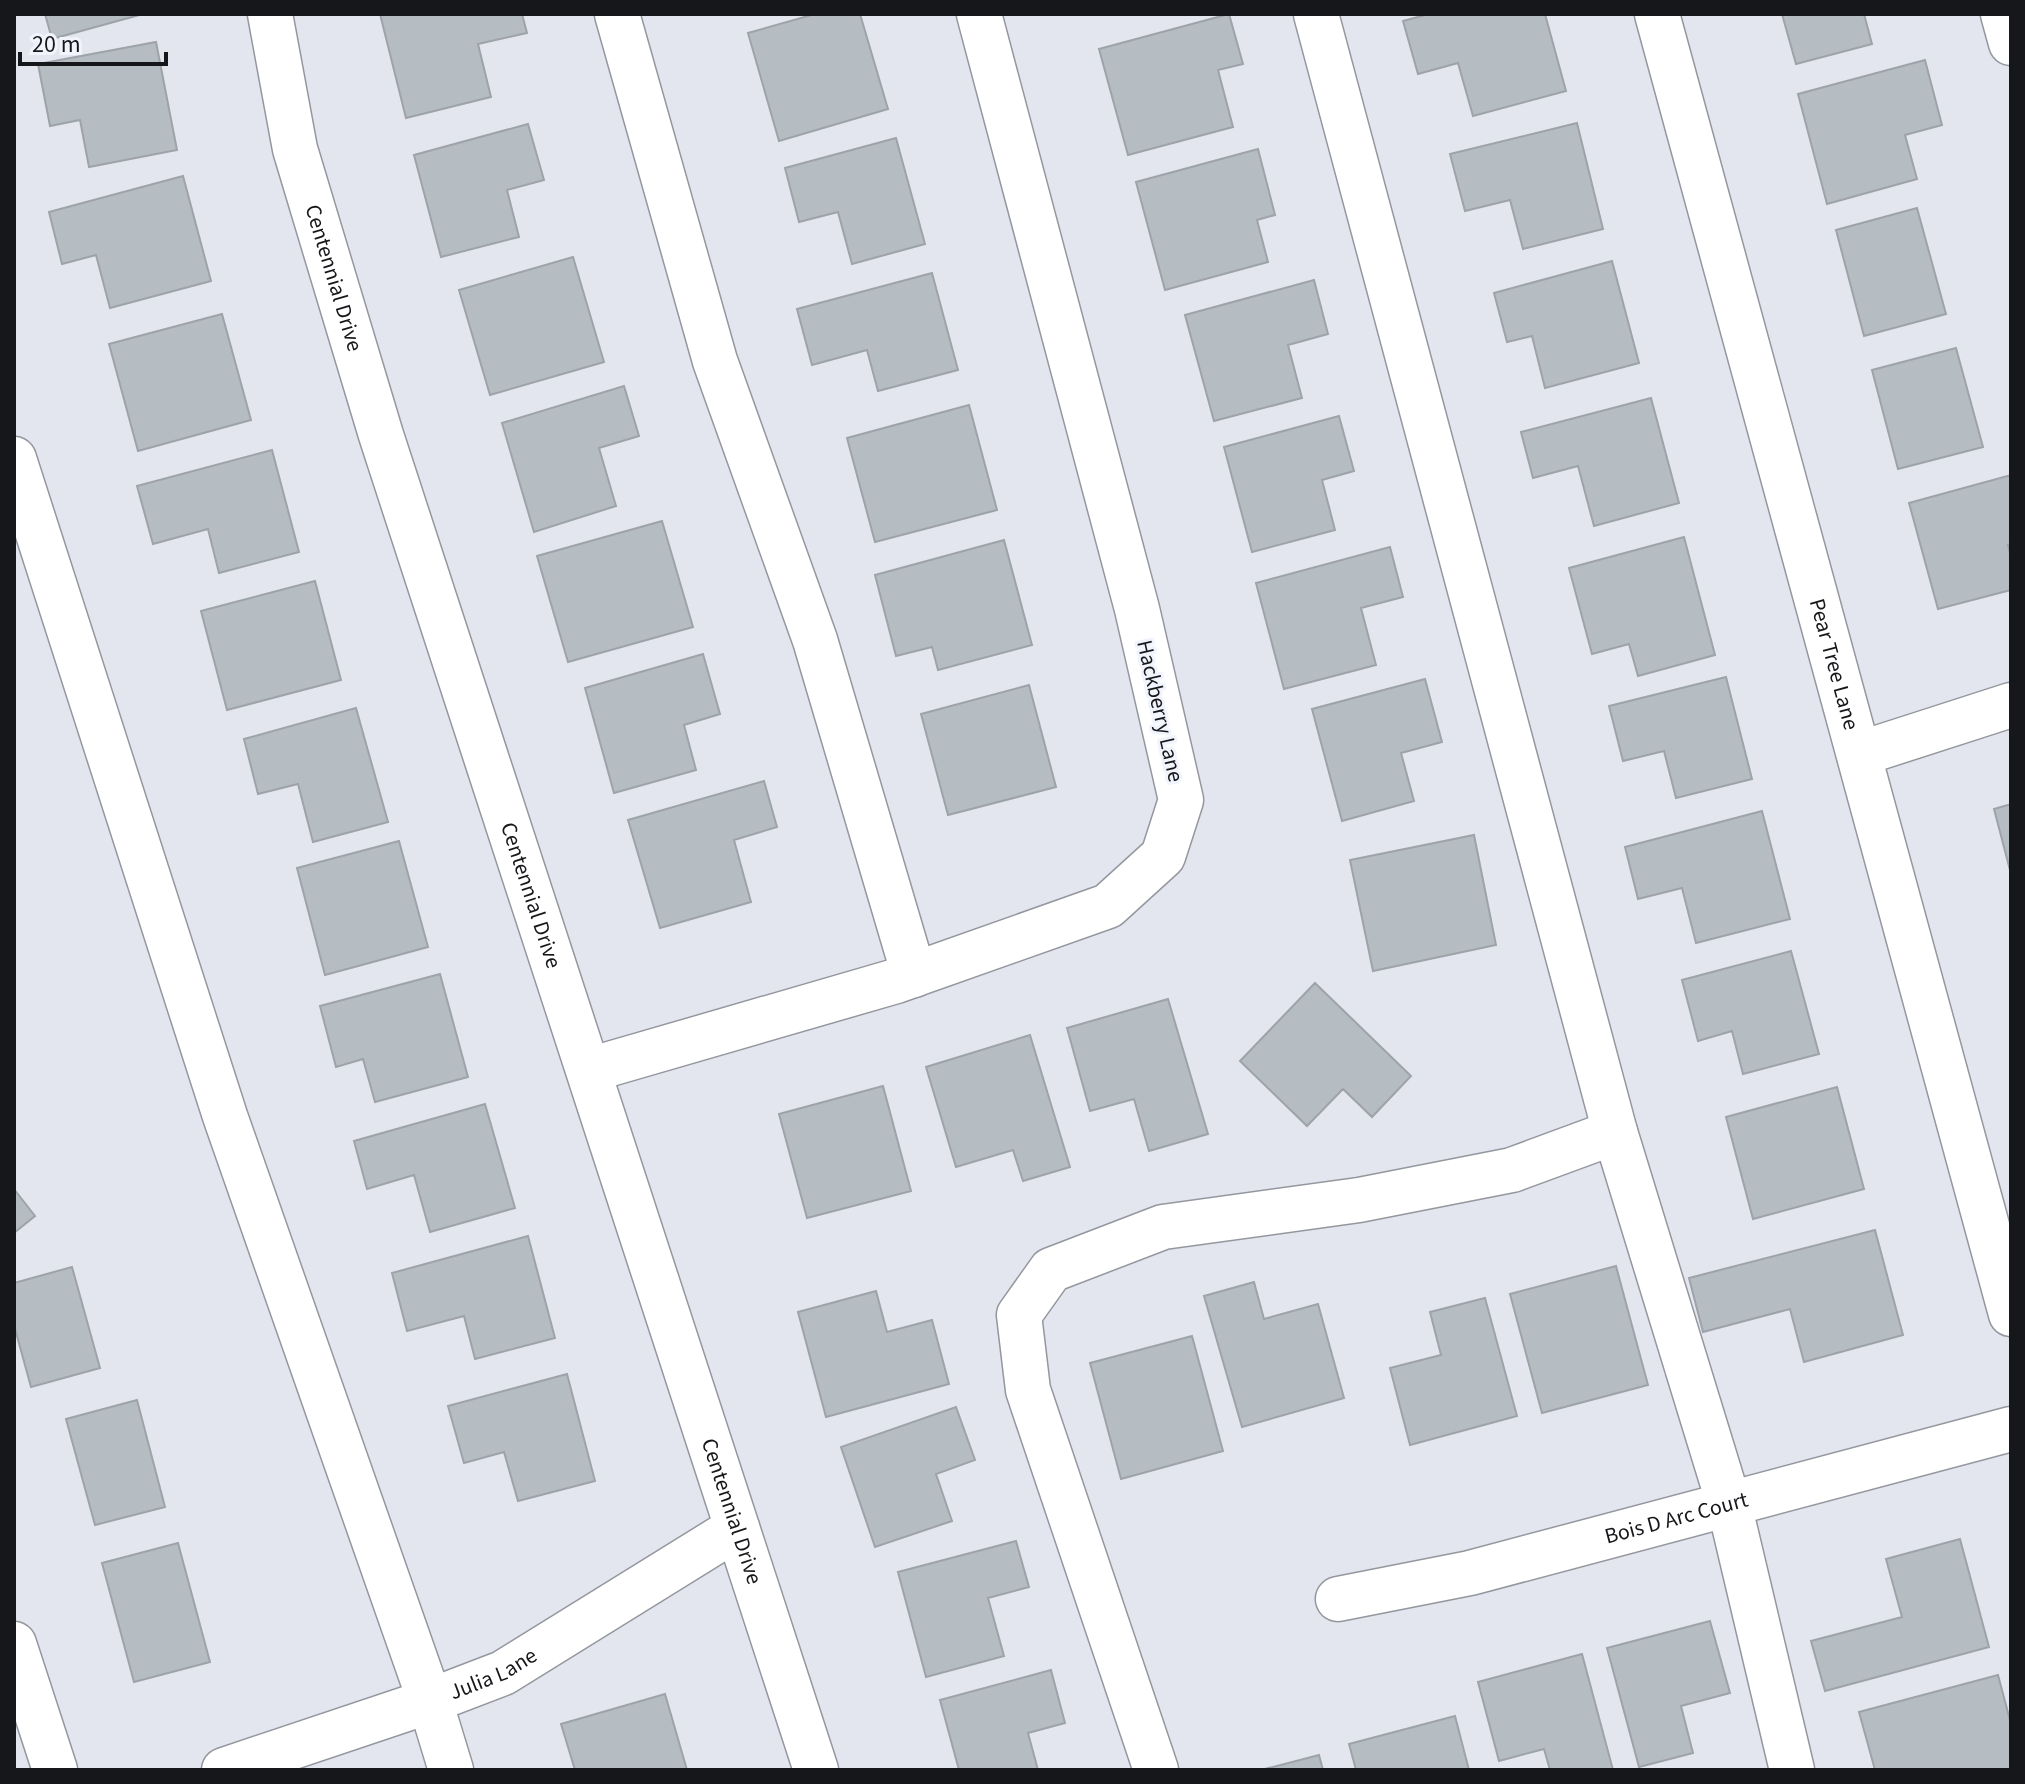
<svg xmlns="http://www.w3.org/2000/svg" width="2025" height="1784" font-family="'Source Sans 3',sans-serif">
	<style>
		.building { fill: #b5bcc2; stroke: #9da3a9; stroke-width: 2 }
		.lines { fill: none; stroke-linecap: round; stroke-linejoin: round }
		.minor-casing { stroke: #94979e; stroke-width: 47 }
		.minor { stroke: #fff; stroke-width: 44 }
		.labels { text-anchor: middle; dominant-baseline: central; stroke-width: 6; stroke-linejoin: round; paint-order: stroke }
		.street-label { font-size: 22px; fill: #16171a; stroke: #f1f4fc }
	</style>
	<rect width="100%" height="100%" fill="#e4e6ef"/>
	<!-- building -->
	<path class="building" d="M 45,14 L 143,14 L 52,39 Z
		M 380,14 L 522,14 L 527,33 L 478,44 L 491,97 L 406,118 Z
		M 815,14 L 860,14 L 888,109 L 779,141 L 748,33 Z
		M 1229,14 L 1243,64 L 1218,70 L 1233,127 L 1128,155 L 1099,49 Z
		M 1429,14 L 1545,14 L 1566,91 L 1473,116 L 1458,63 L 1418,74 L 1403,21 Z
		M 1782,14 L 1864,14 L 1872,44 L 1796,64 Z
		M 156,42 L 177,150 L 89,167 L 80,120 L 50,126 L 38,64 Z
		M 1925,60 L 1942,125 L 1905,135 L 1917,179 L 1827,204 L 1798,94 Z
		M 1577,123 L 1603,229 L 1523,249 L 1510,200 L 1465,211 L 1450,154 Z
		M 528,124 L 544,180 L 507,190 L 519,237 L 441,257 L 414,155 Z
		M 896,138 L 925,244 L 852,264 L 838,212 L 799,222 L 785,168 Z
		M 1258,149 L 1275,215 L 1257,220 L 1268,262 L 1165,290 L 1136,182 Z
		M 183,176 L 211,281 L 110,308 L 96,255 L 62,264 L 49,212 Z
		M 1917,208 L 1946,314 L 1864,336 L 1836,230 Z
		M 573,257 L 604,362 L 490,395 L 459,290 Z
		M 1612,261 L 1639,363 L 1545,388 L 1532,336 L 1507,342 L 1494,293 Z
		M 932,273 L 958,370 L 878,391 L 867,350 L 812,365 L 797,309 Z
		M 1314,280 L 1328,334 L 1288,345 L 1302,398 L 1214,421 L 1185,315 Z
		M 222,314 L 251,420 L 138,451 L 109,344 Z
		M 1956,348 L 1983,447 L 1898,469 L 1872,370 Z
		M 624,386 L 639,436 L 599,448 L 616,506 L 534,532 L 502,423 Z
		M 1651,398 L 1679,503 L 1594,526 L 1578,466 L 1533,478 L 1521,432 Z
		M 969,405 L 997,510 L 875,542 L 847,438 Z
		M 1339,416 L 1354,471 L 1322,480 L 1335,530 L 1252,552 L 1224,447 Z
		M 272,450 L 299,552 L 219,573 L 208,529 L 153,544 L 137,486 Z
		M 2011,475 L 2011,544 L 2008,545 L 2011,557 L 2011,590 L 1938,609 L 1909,503 Z
		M 662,521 L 693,627 L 568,662 L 537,556 Z
		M 1684,537 L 1715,655 L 1638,676 L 1629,644 L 1592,654 L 1569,568 Z
		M 1004,540 L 1032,645 L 938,670 L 932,647 L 896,656 L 875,575 Z
		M 1390,547 L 1403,597 L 1361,608 L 1376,665 L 1284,689 L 1256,583 Z
		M 315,581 L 341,680 L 227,710 L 201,611 Z
		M 703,654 L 720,714 L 684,725 L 696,770 L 614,793 L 585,688 Z
		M 1726,677 L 1752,779 L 1676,798 L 1664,751 L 1623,761 L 1609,706 Z
		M 1425,679 L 1442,742 L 1401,753 L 1414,801 L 1342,821 L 1312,709 Z
		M 1029,685 L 1056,787 L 948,815 L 921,714 Z
		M 356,708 L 388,822 L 313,842 L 298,784 L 258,794 L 244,739 Z
		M 764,781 L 777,827 L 734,840 L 751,902 L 660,928 L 628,820 Z
		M 2011,804 L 2011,874 L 1994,809 Z
		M 1762,811 L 1790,919 L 1696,943 L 1682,888 L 1638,899 L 1625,847 Z
		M 1474,835 L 1496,945 L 1373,971 L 1350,860 Z
		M 399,841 L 428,947 L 325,975 L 297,868 Z
		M 1791,951 L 1819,1054 L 1743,1074 L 1732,1031 L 1698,1041 L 1682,980 Z
		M 440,974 L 468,1077 L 375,1102 L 363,1059 L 336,1067 L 320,1006 Z
		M 1315,983 L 1411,1076 L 1372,1117 L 1343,1089 L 1307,1126 L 1240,1061 Z
		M 1168,999 L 1208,1134 L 1149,1151 L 1134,1099 L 1090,1111 L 1067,1028 Z
		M 1030,1035 L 1070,1167 L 1023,1181 L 1013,1150 L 956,1167 L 926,1067 Z
		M 883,1086 L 911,1191 L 807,1218 L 779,1114 Z
		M 1837,1087 L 1864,1189 L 1753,1219 L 1726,1117 Z
		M 485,1104 L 515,1208 L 430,1232 L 414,1175 L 367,1189 L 354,1141 Z
		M 14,1189 L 35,1216 L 14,1233 Z
		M 1875,1230 L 1903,1335 L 1804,1362 L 1790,1309 L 1703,1332 L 1689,1278 Z
		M 528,1236 L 555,1338 L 475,1359 L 464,1316 L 407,1331 L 392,1273 Z
		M 1616,1266 L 1648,1385 L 1542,1413 L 1510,1294 Z
		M 72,1267 L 100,1368 L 31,1387 L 14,1325 L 14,1283 Z
		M 1254,1282 L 1264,1319 L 1318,1304 L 1344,1398 L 1242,1427 L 1204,1296 Z
		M 876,1291 L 887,1332 L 932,1320 L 949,1384 L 826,1417 L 798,1312 Z
		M 1485,1298 L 1517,1416 L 1410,1445 L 1390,1368 L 1441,1355 L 1430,1312 Z
		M 1192,1336 L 1223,1451 L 1121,1479 L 1090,1363 Z
		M 567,1374 L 595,1481 L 518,1501 L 504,1452 L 464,1463 L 448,1406 Z
		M 137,1400 L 165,1507 L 95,1525 L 66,1419 Z
		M 956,1407 L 975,1460 L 936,1474 L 952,1521 L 875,1547 L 841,1447 Z
		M 1960,1539 L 1989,1647 L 1825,1691 L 1811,1641 L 1902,1617 L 1886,1559 Z
		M 1016,1541 L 1029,1587 L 988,1598 L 1004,1656 L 926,1677 L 898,1572 Z
		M 178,1543 L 210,1662 L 134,1682 L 102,1563 Z
		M 1710,1621 L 1730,1693 L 1681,1706 L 1693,1753 L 1639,1767 L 1607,1648 Z
		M 1582,1654 L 1613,1770 L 1550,1770 L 1544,1749 L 1499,1761 L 1478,1682 Z
		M 1051,1670 L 1065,1723 L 1028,1733 L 1038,1770 L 959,1770 L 940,1700 Z
		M 1998,1675 L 2011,1724 L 2011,1770 L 1875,1770 L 1859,1712 Z
		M 665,1694 L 687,1770 L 575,1770 L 561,1724 Z
		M 1455,1716 L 1469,1770 L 1356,1770 L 1349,1744 Z
		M 1319,1755 L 1323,1770 L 1261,1770 Z"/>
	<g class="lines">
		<defs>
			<g id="minor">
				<path id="s1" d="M 270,14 L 295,149 L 381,435 L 816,1770"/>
				<path d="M 617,14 L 715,361 L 815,640 L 914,975"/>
				<path d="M 1316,14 L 1615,1132 L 1729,1504 L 1792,1770"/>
				<path id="s2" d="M 1657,14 L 2011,1314"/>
				<path d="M 2003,14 L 2011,43"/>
				<path d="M 14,459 L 225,1116 L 430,1701 L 451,1770"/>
				<path d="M 1859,754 L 2011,705"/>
				<path d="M 589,1070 L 896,981 L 1108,906 L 1163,856 L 1181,800 L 1137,609 L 979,14"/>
				<path id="s3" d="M 1338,1599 L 1470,1573 L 2011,1429"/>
				<path d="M 14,1644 L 55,1770"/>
				<path id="s4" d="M 224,1770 L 430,1701 L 503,1673 L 737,1528"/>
				<path d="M 1156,1770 L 1028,1390 L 1019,1315 L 1051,1270 L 1163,1227 L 1359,1200 L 1512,1170 L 1615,1132"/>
			</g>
		</defs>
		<!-- minor casing -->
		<use href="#minor" class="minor-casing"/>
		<!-- minor -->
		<use href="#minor" class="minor"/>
	</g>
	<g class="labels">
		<!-- street labels -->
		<g class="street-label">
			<text stroke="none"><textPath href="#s1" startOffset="272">Centennial Drive</textPath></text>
			<text stroke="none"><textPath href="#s2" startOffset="674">Pear Tree Lane</textPath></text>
			<text transform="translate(1160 711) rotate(77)">Hackberry Lane</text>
			<text stroke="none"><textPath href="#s1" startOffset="920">Centennial Drive</textPath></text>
			<text stroke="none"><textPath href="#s1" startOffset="1568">Centennial Drive</textPath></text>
			<text stroke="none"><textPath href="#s3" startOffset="348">Bois D Arc Court</textPath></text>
			<text stroke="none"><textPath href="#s4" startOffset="286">Julia Lane</textPath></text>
		</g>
	</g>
	<!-- border -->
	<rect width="2025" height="1784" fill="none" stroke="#16171a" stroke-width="32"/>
	<!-- scale -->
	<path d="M20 52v12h146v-12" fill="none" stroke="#16171a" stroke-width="4"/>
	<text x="32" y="52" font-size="24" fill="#16171a" stroke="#f1f4fc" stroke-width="6" paint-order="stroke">20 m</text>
</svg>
